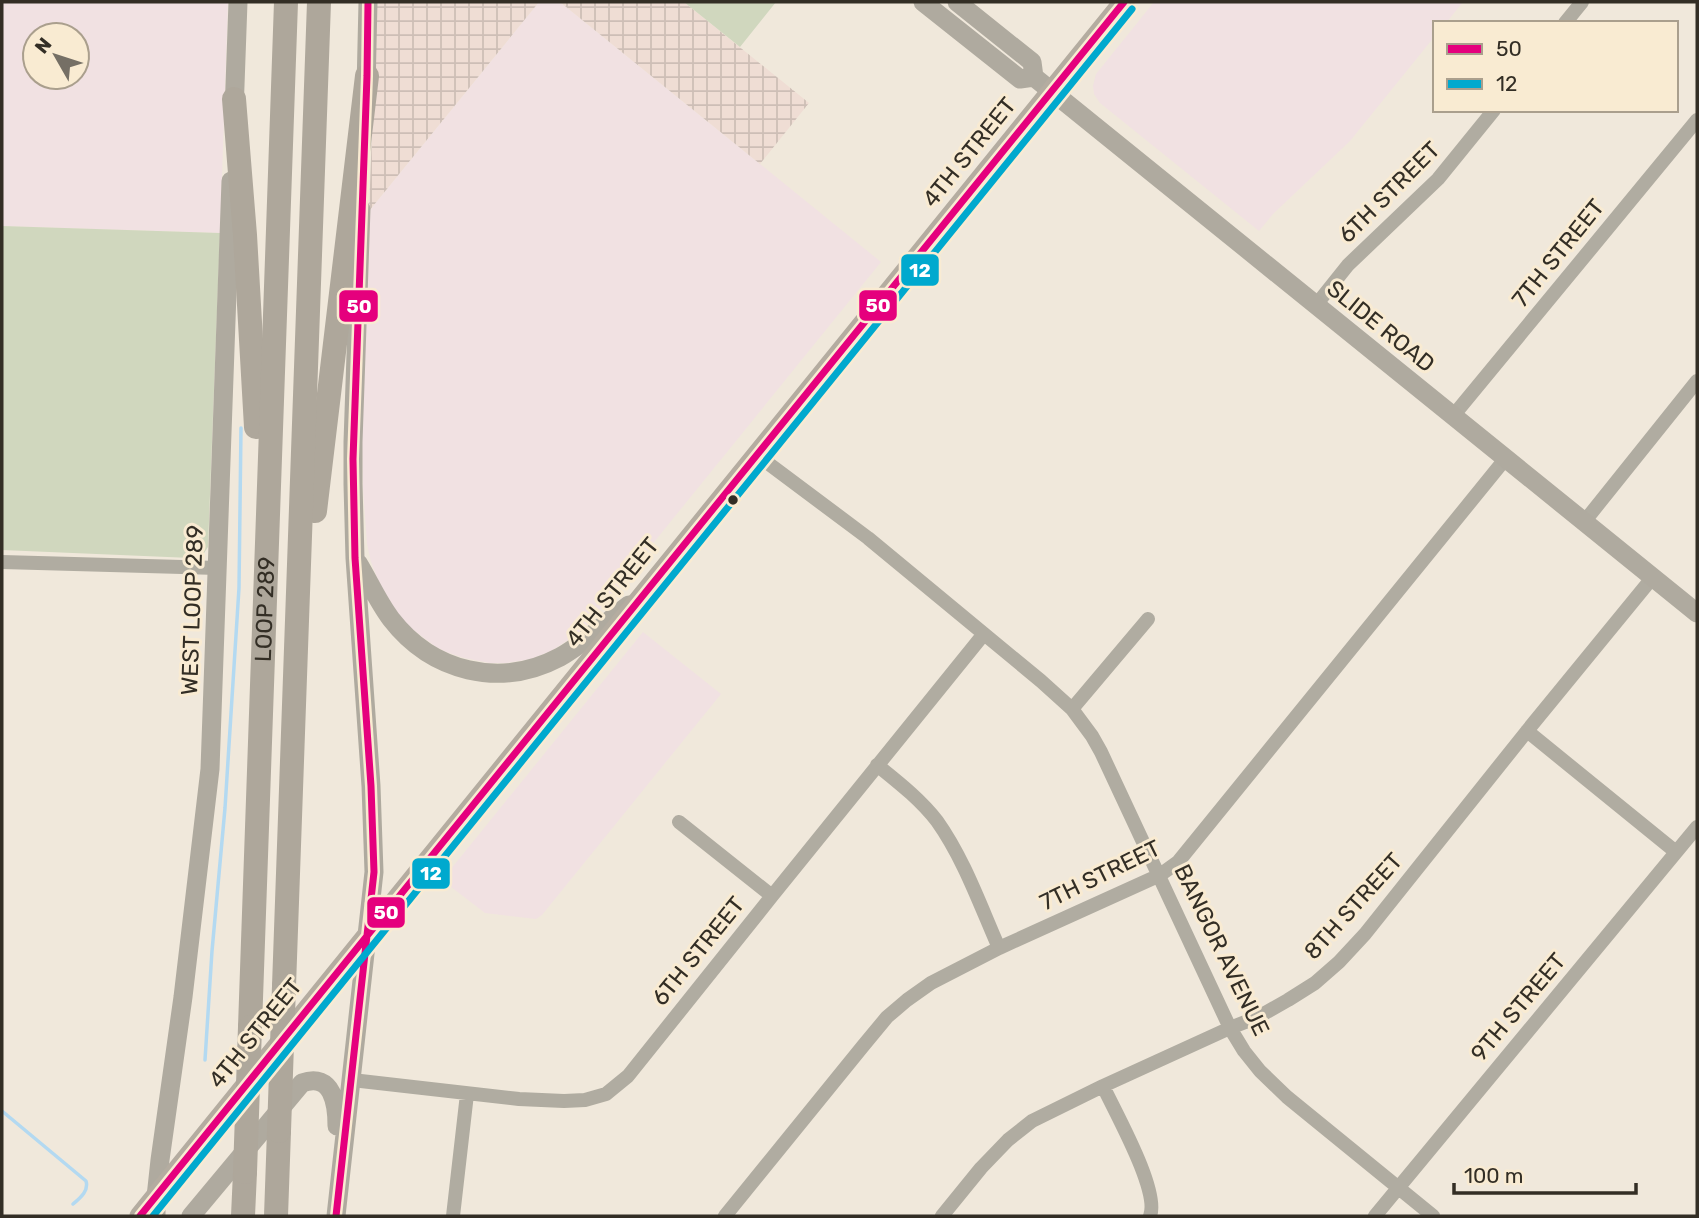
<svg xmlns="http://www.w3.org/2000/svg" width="1699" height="1218" font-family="Rubik,sans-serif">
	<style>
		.commercial { fill: #f1e1e2; fill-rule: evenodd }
		.industrial { fill: url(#industrial-grid) }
		.green { fill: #d0d7be }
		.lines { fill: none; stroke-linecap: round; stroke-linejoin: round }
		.stream { stroke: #b3d9f1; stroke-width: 3.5 }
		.street { stroke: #b0aca1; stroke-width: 14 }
		.secondary { stroke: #afaa9f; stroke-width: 19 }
		.primary { stroke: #b4aca0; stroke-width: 21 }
		.highway { stroke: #aea79b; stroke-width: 24 }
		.highway-bridge { stroke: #aea79b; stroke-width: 24 }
		.bus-1-casing { stroke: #f9ebd2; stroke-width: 12 }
		.bus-2-casing { stroke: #f9ebd2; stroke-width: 12 }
		.bus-1 { stroke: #e5007d; stroke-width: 7 }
		.bus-2 { stroke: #00a9ce; stroke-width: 7 }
		.bus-dot { fill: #332e25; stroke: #f9ebd2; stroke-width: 2.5 }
		.labels { text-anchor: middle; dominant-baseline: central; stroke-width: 6; stroke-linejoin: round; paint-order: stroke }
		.street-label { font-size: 23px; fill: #332e25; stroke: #f9ebd2 }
		.line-badge { stroke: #f9ebd2; stroke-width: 2.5 }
		.badge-label { font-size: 19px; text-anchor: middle; font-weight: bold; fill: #fff }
	</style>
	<defs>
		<pattern id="industrial-grid" width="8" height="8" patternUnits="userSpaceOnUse" patternTransform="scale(1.75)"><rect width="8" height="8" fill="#efddd4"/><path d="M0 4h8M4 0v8" fill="none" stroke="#cdbeb6"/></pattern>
	</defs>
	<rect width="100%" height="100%" fill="#f0e8db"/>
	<!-- commercial -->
	<path class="commercial" d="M 2,2 L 228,2 L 220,233 L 2,226 ZM 35,35 L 77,35 L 77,77 L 35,77 Z
		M 539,2 L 560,2 L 881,262 L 582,631 L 551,651 L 531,659 L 507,663 L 490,663 L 464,658 L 446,652 L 436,647 L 404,623 L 380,585 L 371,562 L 367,544 L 363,488 L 362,437 L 369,211 Z
		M 1154,2 L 1463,2 L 1446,23 L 1435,23 L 1435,36 L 1350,141 L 1273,214 L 1259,231 L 1100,103 L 1094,94 L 1093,86 L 1096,74 Z
		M 643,632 L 721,694 L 542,915 L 536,919 L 485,913 L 442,880 Z"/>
	<!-- industrial -->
	<path class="industrial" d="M 377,2 L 539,2 L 369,211 Z
		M 560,2 L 684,2 L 809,103 L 760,164 Z"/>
	<!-- green -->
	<path class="green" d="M 684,2 L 776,2 L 740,47 Z
		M 2,226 L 220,233 L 208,547 L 202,556 L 191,558 L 2,550 Z"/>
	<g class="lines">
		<!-- stream -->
		<path class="stream" d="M 205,1060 L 212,951 L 225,808 L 239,588 L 241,428
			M 2,1111 L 86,1181 C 89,1191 80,1198 73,1204"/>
		<!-- street -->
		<path class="street" d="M 1565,23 L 1582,2
			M 1316,305 L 1348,265 L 1438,179 L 1494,110
			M 1453,416 L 1697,120
			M 757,455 L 868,538 L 1041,681 L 1072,709 L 1092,736 L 1101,752 L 1230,1028 L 1244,1051 L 1260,1071 L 1287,1097 L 1433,1216
			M 1584,522 L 1697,381
			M 2,562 L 218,568
			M 1072,709 L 1148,619
			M 1527,731 L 1676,852
			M 877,765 C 898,782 920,799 937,821 C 964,859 980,905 999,948
			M 679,822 L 772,896
			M 352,1080 L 519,1099 L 564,1101 L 585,1100 L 606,1094 L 628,1076 L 772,896 L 983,635
			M 1103,1086 C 1115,1112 1160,1191 1150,1216
			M 453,1216 L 467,1094
			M 725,1216 L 863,1046 L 887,1017 L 907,1000 L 931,983 L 999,948 L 1160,875 L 1178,862 L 1506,458
			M 942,1216 L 981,1168 L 1008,1140 L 1032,1121 L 1103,1086 L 1230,1028 L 1258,1017 L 1288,1000 L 1315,983 L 1339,962 L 1365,934 L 1527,731 L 1653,577
			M 1375,1216 L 1697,827"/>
		<!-- secondary -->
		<path class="secondary" d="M 923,2 L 1020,79 L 1034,77
			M 957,2 L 1032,62 L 1034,77 L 1697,613
			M 366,88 L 368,2
			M 234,113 L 238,2
			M 358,563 C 369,581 378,602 391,619 C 432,672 500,689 560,657 C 585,643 606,622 629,605
			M 156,1216 L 156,1197 L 160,1160 L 183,997 L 210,769 L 231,181
			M 191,1216 L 302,1083 C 333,1072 337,1105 337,1126
			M 336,1216 L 374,872 L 371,786 L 355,558 L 353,484 L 353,442 L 361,209"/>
		<!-- primary -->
		<path class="primary" d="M 140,1216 L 1124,2"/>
		<!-- highway -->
		<g class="highway">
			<path d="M 234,99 L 245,235 L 256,427"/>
			<path d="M 315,511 L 367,76"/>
			<path d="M 284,986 L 319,2"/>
			<path id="s1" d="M 250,1027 L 286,2"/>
			<path d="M 243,1216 L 245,1172"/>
			<path d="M 276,1216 L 279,1131"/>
		</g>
		<!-- highway-bridge -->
		<path class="highway-bridge" d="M 279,1131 L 284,986
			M 245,1172 L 250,1027"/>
		<defs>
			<path id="bus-1" d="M 140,1216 L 1124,2
				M 336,1216 L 374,872 L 371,786 L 355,558 L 353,459 L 367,76 L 368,2"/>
			<path id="bus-2" d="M 153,1216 L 1132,9"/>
		</defs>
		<!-- bus-1 casing -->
		<use href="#bus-1" class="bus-1-casing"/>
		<!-- bus-2 casing -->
		<use href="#bus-2" class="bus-2-casing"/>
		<!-- bus-1 -->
		<use href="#bus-1" class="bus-1"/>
		<!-- bus-2 -->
		<use href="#bus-2" class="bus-2"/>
	</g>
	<!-- markers -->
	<circle class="bus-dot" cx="733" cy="500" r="6"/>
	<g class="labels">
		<!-- street labels -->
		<g class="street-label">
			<text transform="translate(969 152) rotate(-51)">4TH STREET</text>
			<text transform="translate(1389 192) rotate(-45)">6TH STREET</text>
			<text transform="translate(1558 253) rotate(-51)">7TH STREET</text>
			<text transform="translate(1381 326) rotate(39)">SLIDE ROAD</text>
			<text transform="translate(612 592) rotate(-51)">4TH STREET</text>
			<text stroke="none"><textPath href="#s1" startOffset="418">LOOP 289</textPath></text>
			<text transform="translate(192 610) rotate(-88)">WEST LOOP 289</text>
			<text transform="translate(1100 875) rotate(-26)">7TH STREET</text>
			<text transform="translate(1353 906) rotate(-48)">8TH STREET</text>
			<text transform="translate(1222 950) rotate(64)">BANGOR AVENUE</text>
			<text transform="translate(698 951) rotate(-51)">6TH STREET</text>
			<text transform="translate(1518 1007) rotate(-50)">9TH STREET</text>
			<text transform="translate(255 1033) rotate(-51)">4TH STREET</text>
		</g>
	</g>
	<g class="line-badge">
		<rect x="900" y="253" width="40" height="34" rx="7" fill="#00a9ce"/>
		<rect x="858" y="289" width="40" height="33" rx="7" fill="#e5007d"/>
		<rect x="338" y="289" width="41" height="34" rx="7" fill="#e5007d"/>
		<rect x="411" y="857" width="40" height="33" rx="7" fill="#00a9ce"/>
		<rect x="366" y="896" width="40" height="33" rx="7" fill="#e5007d"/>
	</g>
	<g class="badge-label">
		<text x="920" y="277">12</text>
		<text x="878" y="312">50</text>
		<text x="359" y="313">50</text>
		<text x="431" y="880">12</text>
		<text x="386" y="919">50</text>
	</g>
	<!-- border -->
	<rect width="1699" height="1218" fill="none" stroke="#332e25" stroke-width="7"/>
	<!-- legend -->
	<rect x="1433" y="21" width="245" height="91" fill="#f9ebd2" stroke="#aa9f8d" stroke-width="2"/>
	<rect x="1447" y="44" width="35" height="10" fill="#e5007d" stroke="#aa9f8d" stroke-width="2"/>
	<text x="1496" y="56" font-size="21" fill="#332e25">50</text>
	<rect x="1447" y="79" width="35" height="10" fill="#00a9ce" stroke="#aa9f8d" stroke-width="2"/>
	<text x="1496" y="91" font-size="21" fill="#332e25">12</text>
	<!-- north arrow -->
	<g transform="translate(56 56) rotate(309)"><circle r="33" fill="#f9ebd2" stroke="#aa9f8d" stroke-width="2"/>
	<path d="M0-5L12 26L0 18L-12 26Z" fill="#756f65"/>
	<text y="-10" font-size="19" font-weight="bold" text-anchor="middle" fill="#332e25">N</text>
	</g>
	<!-- scale -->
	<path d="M1454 1183v10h182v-10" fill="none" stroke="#332e25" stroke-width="3.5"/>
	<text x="1464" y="1183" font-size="21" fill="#332e25" stroke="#f9ebd2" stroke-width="5" paint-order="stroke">100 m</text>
</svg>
